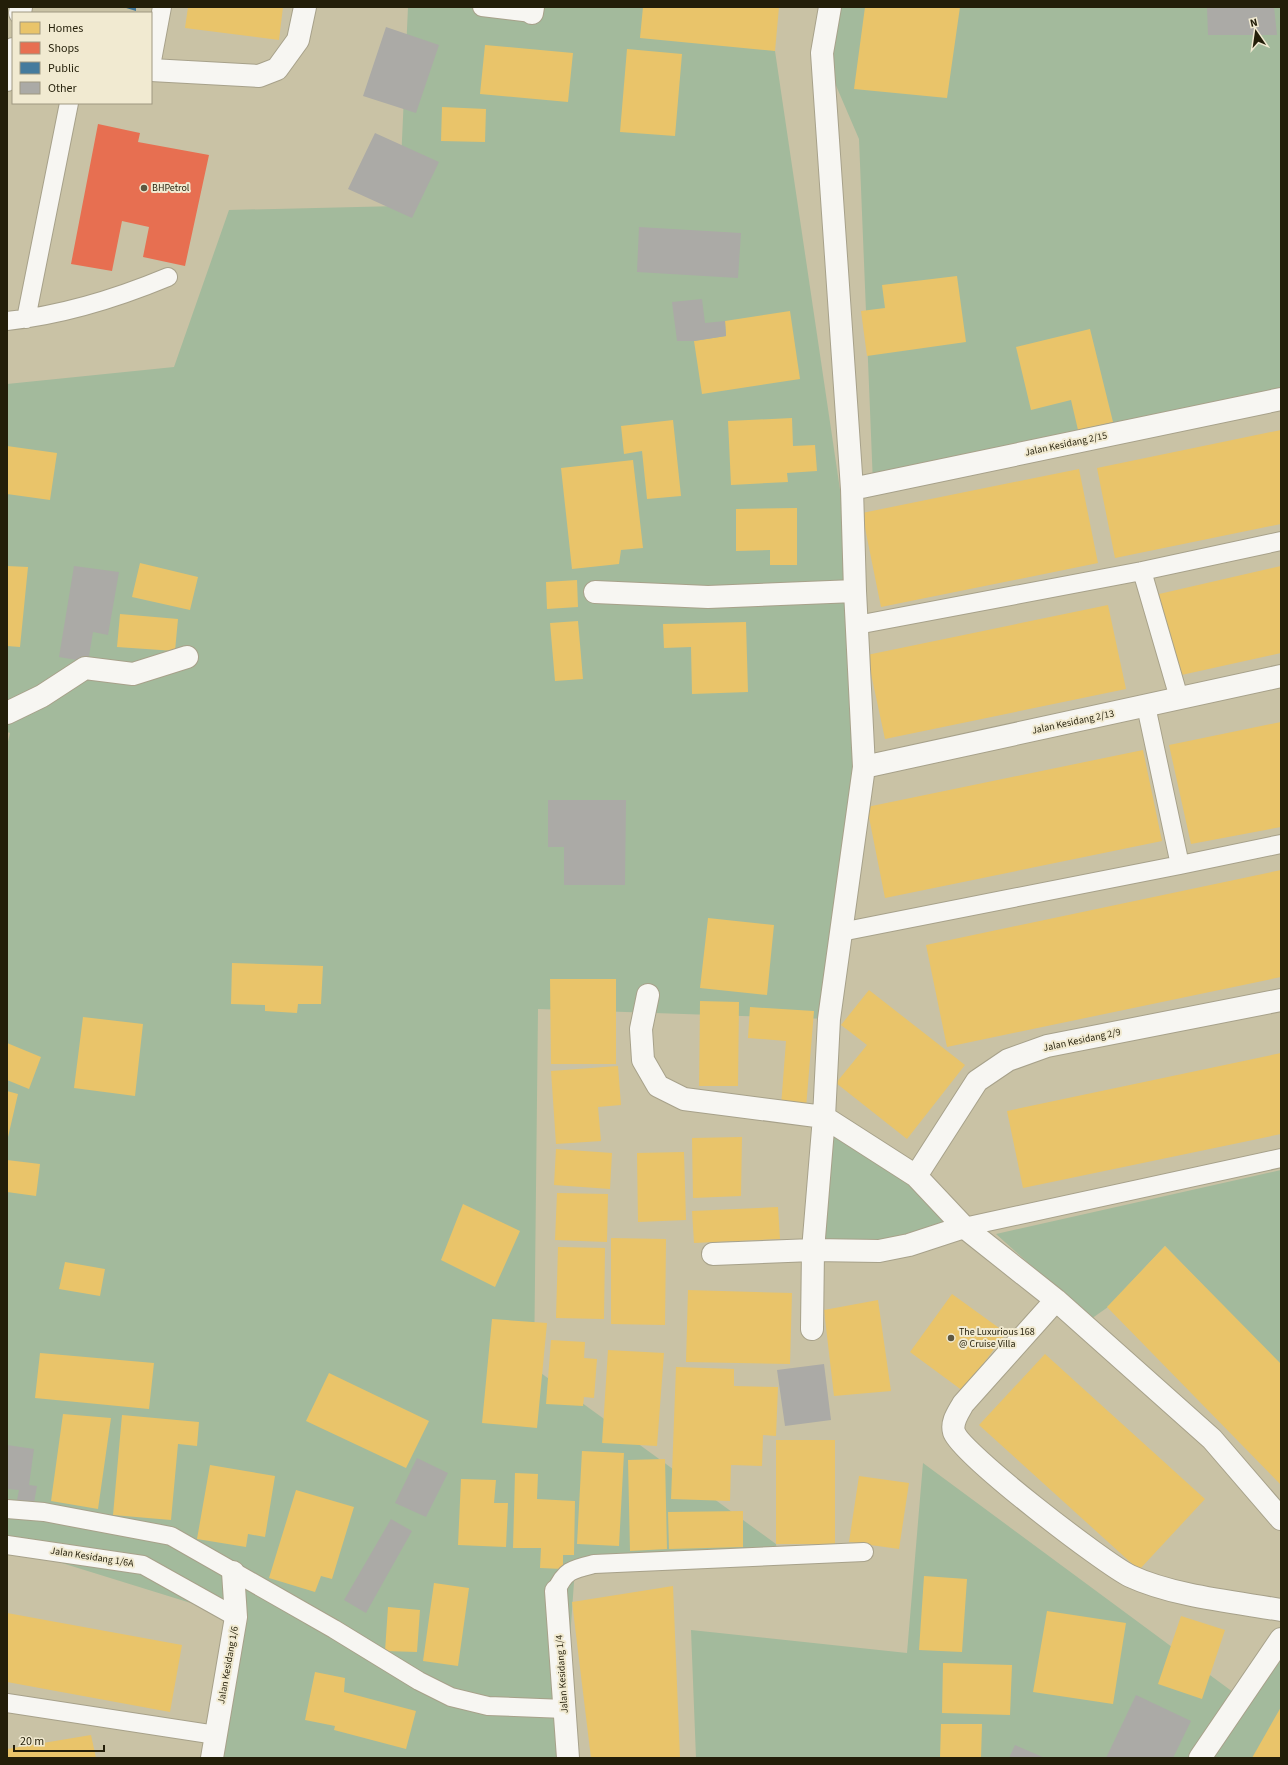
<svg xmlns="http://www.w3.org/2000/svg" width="1288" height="1765" font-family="'Source Sans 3',sans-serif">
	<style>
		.green { fill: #a3ba9c }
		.homes { fill: #e9c46a }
		.shops { fill: #e76f51 }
		.public { fill: #457b9d }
		.building { fill: #abaaa6 }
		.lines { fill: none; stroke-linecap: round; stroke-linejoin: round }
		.service-casing { stroke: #a7a18a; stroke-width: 20 }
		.minor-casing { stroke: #a7a18a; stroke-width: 24 }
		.service { stroke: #f7f6f2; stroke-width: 18 }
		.minor { stroke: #f7f6f2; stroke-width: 22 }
		.poi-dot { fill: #5d5740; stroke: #f1ead1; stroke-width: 1.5 }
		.labels { text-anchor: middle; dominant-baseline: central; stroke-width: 4; stroke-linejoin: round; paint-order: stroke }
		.poi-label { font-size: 10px; fill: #231e09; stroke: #f1ead1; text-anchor: start }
		.street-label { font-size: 10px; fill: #231e09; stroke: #f1ead1 }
	</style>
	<rect width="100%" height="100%" fill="#c9c2a5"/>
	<!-- green -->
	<path class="green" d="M 408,7 L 677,7 L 775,51 L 855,591 L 864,767 L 829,1019 L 538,1009 L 534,1368 L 776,1544 L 778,1556 L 575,1568 L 565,1709 L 568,1758 L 212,1758 L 236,1617 L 7,1546 L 7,746 L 10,733 L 7,732 L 7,384 L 174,367 L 229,210 L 399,206 Z
		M 830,7 L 1281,7 L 1281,400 L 873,484 L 859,139 L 822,53 Z
		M 824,1120 L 916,1176 L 964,1227 L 813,1250 Z
		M 1281,1170 L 1281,1366 L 1165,1246 L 1108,1307 L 1091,1319 L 996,1234 Z
		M 923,1463 L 1241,1698 L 1281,1643 L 1281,1758 L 696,1758 L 691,1630 L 907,1653 Z"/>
	<!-- homes -->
	<path class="homes" d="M 188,7 L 283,7 L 279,40 L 185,28 Z
		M 643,7 L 779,7 L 775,51 L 640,38 Z
		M 865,7 L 960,7 L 947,98 L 854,89 Z
		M 485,45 L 573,53 L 568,102 L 480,94 Z
		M 627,49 L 682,54 L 675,136 L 620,132 Z
		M 442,107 L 486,109 L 485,142 L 441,141 Z
		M 957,276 L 966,342 L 867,356 L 861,311 L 885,308 L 882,285 Z
		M 790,311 L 800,379 L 702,394 L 694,341 L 726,336 L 725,321 Z
		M 1090,329 L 1113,422 L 1078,430 L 1071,400 L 1031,410 L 1016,347 Z
		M 792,418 L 793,446 L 815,445 L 817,471 L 787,473 L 788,482 L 731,485 L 728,421 Z
		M 673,420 L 681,496 L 647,499 L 642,451 L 624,454 L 621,426 Z
		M 1281,430 L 1281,524 L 1115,558 L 1097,468 Z
		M 7,446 L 57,453 L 50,500 L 7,494 Z
		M 633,460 L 643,548 L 621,550 L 619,564 L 572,569 L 561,468 Z
		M 1079,469 L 1098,563 L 881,607 L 862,513 Z
		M 797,508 L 797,565 L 770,565 L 770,550 L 736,551 L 736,509 Z
		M 140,563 L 198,577 L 190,610 L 132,597 Z
		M 7,566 L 28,567 L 20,647 L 7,646 Z
		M 1281,566 L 1281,653 L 1177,676 L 1159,594 Z
		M 577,580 L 578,607 L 547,609 L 546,582 Z
		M 1108,605 L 1126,689 L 885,739 L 867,655 Z
		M 120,614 L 178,619 L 175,651 L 117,647 Z
		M 578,621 L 583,679 L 555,681 L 550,623 Z
		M 746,622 L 748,692 L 692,694 L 691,647 L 664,648 L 663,624 Z
		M 1281,722 L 1281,827 L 1191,844 L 1169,745 Z
		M 1143,750 L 1162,841 L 885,898 L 867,807 Z
		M 1281,870 L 1281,977 L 947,1047 L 926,945 Z
		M 708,918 L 774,925 L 767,995 L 700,988 Z
		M 232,963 L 323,966 L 321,1004 L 298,1004 L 297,1013 L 265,1011 L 265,1005 L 231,1004 Z
		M 550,979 L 616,979 L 616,1064 L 551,1064 Z
		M 869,990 L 965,1065 L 907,1139 L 836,1083 L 867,1045 L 841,1025 Z
		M 700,1001 L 739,1002 L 738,1086 L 699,1086 Z
		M 750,1007 L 814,1011 L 806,1108 L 781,1106 L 786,1041 L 748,1038 Z
		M 83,1017 L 143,1024 L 135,1096 L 74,1088 Z
		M 7,1043 L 41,1057 L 29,1089 L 7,1080 Z
		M 1281,1053 L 1281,1134 L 1023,1188 L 1007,1111 Z
		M 618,1066 L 621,1105 L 598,1107 L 601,1141 L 556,1144 L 551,1071 Z
		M 7,1091 L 18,1094 L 8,1137 L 7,1137 Z
		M 742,1137 L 741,1196 L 693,1198 L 692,1138 Z
		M 556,1149 L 612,1153 L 610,1189 L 554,1185 Z
		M 684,1152 L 686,1220 L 638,1222 L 637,1153 Z
		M 7,1160 L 40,1164 L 36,1196 L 7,1192 Z
		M 557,1193 L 608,1194 L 607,1242 L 555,1240 Z
		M 463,1204 L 520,1231 L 495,1287 L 441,1260 Z
		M 778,1207 L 780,1239 L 694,1243 L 692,1211 Z
		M 611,1238 L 666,1239 L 665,1325 L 611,1324 Z
		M 1165,1246 L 1281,1364 L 1281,1485 L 1107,1307 Z
		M 558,1247 L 605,1248 L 604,1319 L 556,1318 Z
		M 65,1262 L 105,1269 L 100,1296 L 59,1289 Z
		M 688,1290 L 792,1293 L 790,1364 L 686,1362 Z
		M 952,1294 L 1006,1333 L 963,1391 L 910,1352 Z
		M 878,1300 L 891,1391 L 834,1396 L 824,1310 Z
		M 492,1319 L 547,1323 L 537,1428 L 482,1423 Z
		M 551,1340 L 585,1342 L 584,1358 L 597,1359 L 594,1398 L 584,1397 L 583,1406 L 546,1404 Z
		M 608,1350 L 664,1353 L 657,1446 L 602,1443 Z
		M 40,1353 L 154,1363 L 149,1409 L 35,1398 Z
		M 1045,1354 L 1205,1499 L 1139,1570 L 979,1425 Z
		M 676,1367 L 734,1369 L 734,1386 L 778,1387 L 776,1436 L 763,1435 L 762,1466 L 731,1465 L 730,1501 L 671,1499 Z
		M 329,1373 L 429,1421 L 406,1468 L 306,1421 Z
		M 63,1414 L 111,1418 L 98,1509 L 51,1501 Z
		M 122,1415 L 199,1422 L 197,1446 L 178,1444 L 171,1520 L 113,1515 Z
		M 776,1440 L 835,1440 L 835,1544 L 776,1544 Z
		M 582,1451 L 624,1453 L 619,1546 L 577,1544 Z
		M 665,1459 L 667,1549 L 630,1551 L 628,1460 Z
		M 210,1465 L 275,1476 L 265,1537 L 248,1534 L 246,1547 L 197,1539 Z
		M 515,1473 L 538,1474 L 537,1499 L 575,1501 L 574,1555 L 563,1555 L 563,1569 L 540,1568 L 541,1548 L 513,1548 Z
		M 859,1476 L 909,1483 L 899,1549 L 849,1542 Z
		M 461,1479 L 496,1480 L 494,1503 L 508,1503 L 506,1547 L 458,1545 Z
		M 296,1490 L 354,1507 L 332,1579 L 321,1576 L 315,1592 L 269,1578 Z
		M 743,1511 L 743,1547 L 669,1549 L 668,1512 Z
		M 924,1576 L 967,1579 L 962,1652 L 919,1650 Z
		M 434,1583 L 469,1588 L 458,1666 L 423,1661 Z
		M 673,1586 L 680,1758 L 591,1758 L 572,1602 Z
		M 388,1607 L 420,1610 L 417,1652 L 385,1651 Z
		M 1047,1611 L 1126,1623 L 1113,1704 L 1033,1692 Z
		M 7,1613 L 182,1645 L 170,1712 L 7,1682 Z
		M 1181,1616 L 1225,1630 L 1202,1699 L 1158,1684 Z
		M 943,1663 L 1012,1665 L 1010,1715 L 942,1713 Z
		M 315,1672 L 345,1678 L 344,1692 L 416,1711 L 406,1749 L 334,1730 L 335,1726 L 305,1720 Z
		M 1281,1707 L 1281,1758 L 1252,1758 Z
		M 941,1724 L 982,1724 L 981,1758 L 940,1758 Z
		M 91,1735 L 96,1758 L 7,1758 L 7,1749 Z"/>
	<!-- shops -->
	<path class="shops" d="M 98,124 L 140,133 L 138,142 L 209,155 L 185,266 L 143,257 L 149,227 L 122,221 L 112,271 L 71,264 Z"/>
	<!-- public -->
	<path class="public" d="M 123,7 L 136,7 L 136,11 Z"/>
	<!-- building -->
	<path class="building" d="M 1207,7 L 1274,7 L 1277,35 L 1208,35 Z
		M 386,27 L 439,45 L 416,113 L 363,96 Z
		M 375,133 L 439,162 L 412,218 L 348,189 Z
		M 639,227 L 741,233 L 738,278 L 637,272 Z
		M 702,299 L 705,323 L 725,321 L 726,336 L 694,341 L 677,341 L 672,302 Z
		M 74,566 L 119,572 L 108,635 L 93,632 L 88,662 L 59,657 Z
		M 548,800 L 626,800 L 625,885 L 564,885 L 564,847 L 548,847 Z
		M 824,1364 L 831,1420 L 785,1426 L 777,1370 Z
		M 7,1445 L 34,1449 L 29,1485 L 37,1486 L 34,1503 L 17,1500 L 19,1490 L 7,1489 Z
		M 417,1458 L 448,1473 L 426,1517 L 395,1503 Z
		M 391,1519 L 412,1531 L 366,1613 L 344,1600 Z
		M 1136,1695 L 1191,1721 L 1173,1758 L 1106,1758 Z
		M 1015,1745 L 1045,1758 L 1009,1758 Z"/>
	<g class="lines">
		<defs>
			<path id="service" d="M 482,7 L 532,13
				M 151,66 L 162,7
				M 26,319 L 69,103
				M 7,321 C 64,315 115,299 168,277
				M 1142,571 L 1179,698
				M 857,625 L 1142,571 L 1281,541
				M 1146,706 L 1180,865
				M 841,932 L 1180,865 L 1281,844
				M 964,1227 L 1281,1158
				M 7,1509 L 44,1512 L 171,1536 L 334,1629 L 419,1681 L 451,1697 L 488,1706 L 565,1709
				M 7,1545 L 143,1565 L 236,1617
				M 556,1591 C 565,1570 573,1569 594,1564 L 864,1552
				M 7,1703 L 216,1735"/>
			<path id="minor" d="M 20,13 L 21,7
				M 532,13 L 533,7
				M 151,70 L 259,76 L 277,69 L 298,40 L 305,7
				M 7,80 L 13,49
				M 852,489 L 1281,399
				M 595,592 L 708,597 L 855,591
				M 7,713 L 42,696 L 85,668 L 133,674 L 187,657
				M 864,767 L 1281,676
				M 648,995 L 641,1029 L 643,1060 L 658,1086 L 684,1099 L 824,1117 L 916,1176 L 964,1227 L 1056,1300 L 1212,1439 L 1281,1519
				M 916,1176 L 977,1081 L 1008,1060 L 1047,1046 L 1281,1000
				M 713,1254 L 813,1250 L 879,1251 L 909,1245 L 964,1227
				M 1056,1300 L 963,1404 C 958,1413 951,1422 954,1432 C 960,1453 1105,1564 1130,1576 C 1173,1596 1234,1602 1281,1610
				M 812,1329 L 813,1250 L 824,1117 L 829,1019 L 864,767 L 855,591 L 852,489 L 822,53 L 830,7
				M 556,1591 L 568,1758
				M 212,1758 L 236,1617 L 233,1572
				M 1200,1758 L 1281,1639"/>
		</defs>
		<!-- service casing -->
		<use href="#service" class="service-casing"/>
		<!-- minor casing -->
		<use href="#minor" class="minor-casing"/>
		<!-- service -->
		<use href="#service" class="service"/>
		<!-- minor -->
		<use href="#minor" class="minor"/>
	</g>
	<!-- markers -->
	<g class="poi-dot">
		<circle cx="144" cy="188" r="4"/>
		<circle cx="951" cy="1338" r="4"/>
	</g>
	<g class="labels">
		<!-- poi labels -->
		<g class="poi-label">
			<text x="152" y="188">BHPetrol</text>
			<text x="959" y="1332">The Luxurious 168<tspan x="959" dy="12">@ Cruise Villa</tspan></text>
		</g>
		<!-- street labels -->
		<g class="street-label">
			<text transform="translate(1066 444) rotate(-12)">Jalan Kesidang 2/15</text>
			<text transform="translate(1073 722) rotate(-12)">Jalan Kesidang 2/13</text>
			<text transform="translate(1082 1040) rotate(-12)">Jalan Kesidang 2/9</text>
			<text transform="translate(92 1557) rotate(9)">Jalan Kesidang 1/6A</text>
			<text transform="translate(228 1665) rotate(-80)">Jalan Kesidang 1/6</text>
			<text transform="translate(562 1674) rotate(-94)">Jalan Kesidang 1/4</text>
		</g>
	</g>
	<!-- border -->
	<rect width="1288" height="1765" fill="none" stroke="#231e09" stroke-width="16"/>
	<!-- legend -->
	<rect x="12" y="12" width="140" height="92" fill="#f1ead1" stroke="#9f9881"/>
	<rect x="20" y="22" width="20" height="12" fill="#e9c46a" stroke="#9f9881"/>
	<text x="48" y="32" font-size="12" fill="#231e09">Homes</text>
	<rect x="20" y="42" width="20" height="12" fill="#e76f51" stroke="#9f9881"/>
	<text x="48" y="52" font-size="12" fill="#231e09">Shops</text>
	<rect x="20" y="62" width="20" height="12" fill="#457b9d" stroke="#9f9881"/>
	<text x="48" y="72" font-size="12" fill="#231e09">Public</text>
	<rect x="20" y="82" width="20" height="12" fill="#abaaa6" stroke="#9f9881"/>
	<text x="48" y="92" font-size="12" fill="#231e09">Other</text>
	<!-- north arrow -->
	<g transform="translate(1256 32) rotate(347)" stroke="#f1ead1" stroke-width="3" paint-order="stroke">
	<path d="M0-3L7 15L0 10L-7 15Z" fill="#231e09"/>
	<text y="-6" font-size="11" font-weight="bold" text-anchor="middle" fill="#231e09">N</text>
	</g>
	<!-- scale -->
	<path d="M14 1745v6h90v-6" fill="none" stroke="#231e09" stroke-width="2"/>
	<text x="20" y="1745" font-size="12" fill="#231e09" stroke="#f1ead1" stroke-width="3" paint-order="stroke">20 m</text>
</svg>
